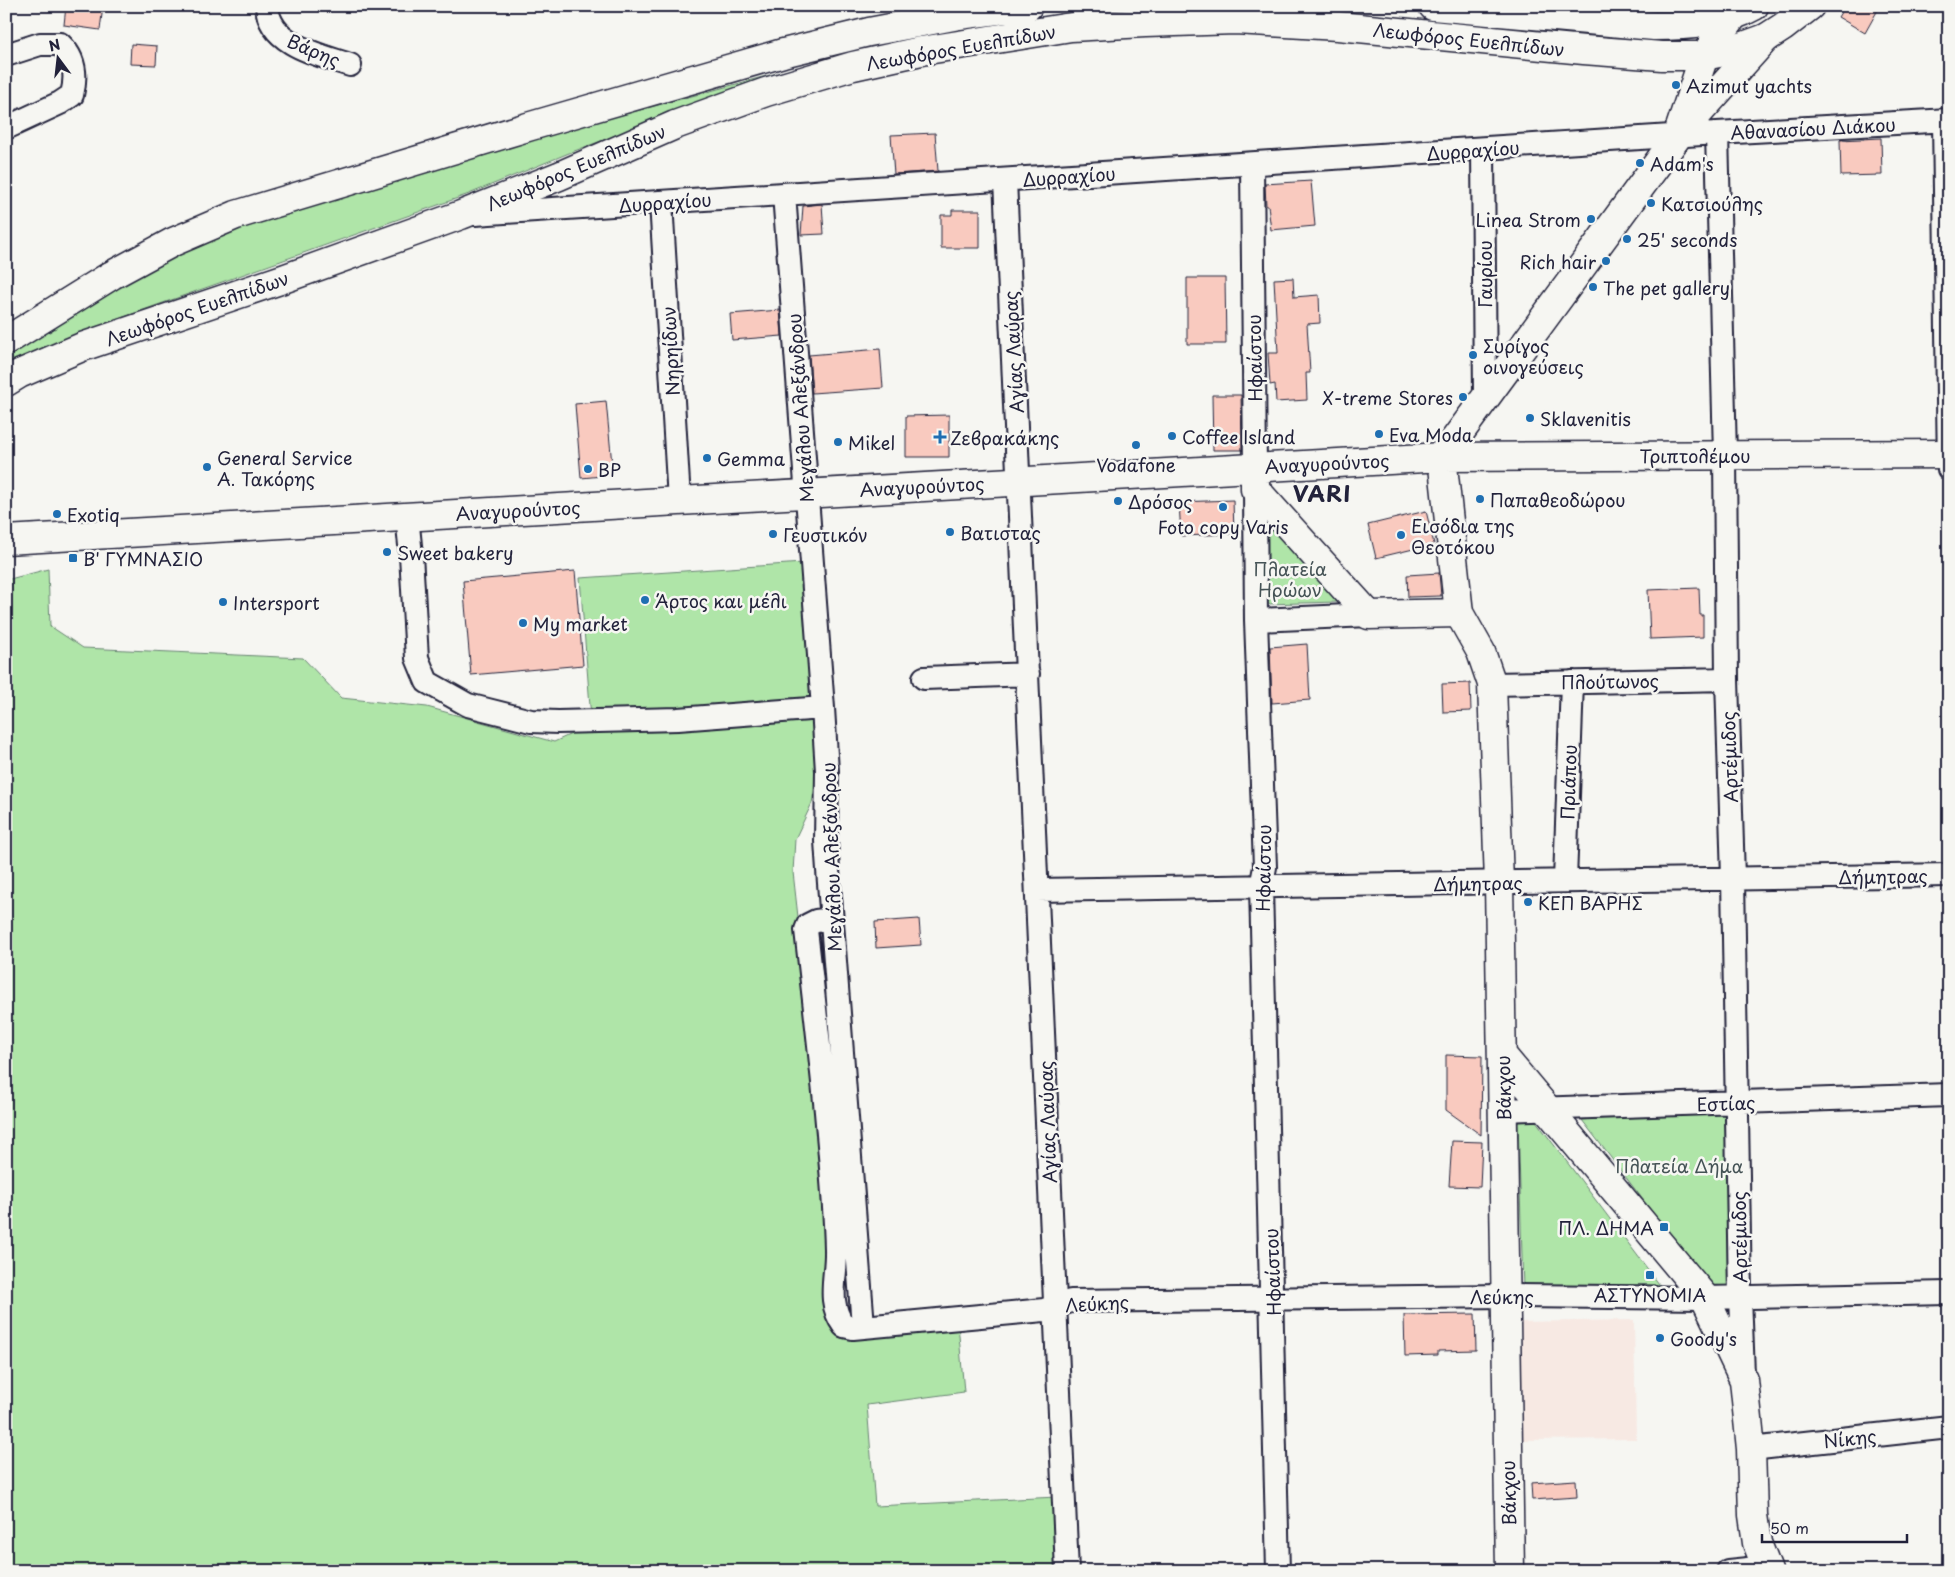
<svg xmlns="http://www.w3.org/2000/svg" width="1955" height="1577" font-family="'Playpen Sans',sans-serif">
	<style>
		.built { fill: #f7e9e3 }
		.green { fill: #afe5a8; stroke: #688472 }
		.building { fill: #f9cabf; stroke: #22223b }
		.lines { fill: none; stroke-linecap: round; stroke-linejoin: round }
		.street-casing { stroke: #22223b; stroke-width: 26 }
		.secondary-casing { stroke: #22223b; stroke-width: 31 }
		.primary-casing { stroke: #22223b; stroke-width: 31 }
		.street { stroke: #f6f6f2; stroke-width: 22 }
		.secondary { stroke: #f6f6f2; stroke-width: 28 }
		.primary { stroke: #f6f6f2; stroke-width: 28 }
		.poi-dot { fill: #1f6fb2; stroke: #f6f6f2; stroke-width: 2 }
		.labels { text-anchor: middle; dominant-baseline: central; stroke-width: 5; stroke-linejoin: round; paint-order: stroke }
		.street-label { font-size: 18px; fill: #22223b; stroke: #f6f6f2 }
		.poi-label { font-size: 18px; fill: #22223b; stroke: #f6f6f2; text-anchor: start }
		.park-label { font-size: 18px; fill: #455356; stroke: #f6f6f2 }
		.district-label { font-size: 22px; font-weight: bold; letter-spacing: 1px; fill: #22223b; stroke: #f6f6f2 }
	</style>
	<rect width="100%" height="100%" fill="#f6f6f2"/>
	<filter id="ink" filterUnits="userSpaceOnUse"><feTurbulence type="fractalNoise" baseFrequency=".02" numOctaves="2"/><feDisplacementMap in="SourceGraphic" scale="10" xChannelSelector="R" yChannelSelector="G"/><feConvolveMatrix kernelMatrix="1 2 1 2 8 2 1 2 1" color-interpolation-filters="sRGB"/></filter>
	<g filter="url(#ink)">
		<!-- built -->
		<path class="built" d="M 1634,1320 L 1636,1439 L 1520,1440 L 1518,1322 Z"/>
		<!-- green -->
		<path class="green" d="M 796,68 L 569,153 L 469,194 L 118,319 L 51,345 L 6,364 L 6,350 L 192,241 L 357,186 Z
			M 1265,526 L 1282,528 L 1338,602 L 1267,604 Z
			M 803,563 L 819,763 L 812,803 L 795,839 L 793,872 L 832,1223 L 829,1316 L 958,1324 L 964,1392 L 867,1405 L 875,1506 L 1057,1497 L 1060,1571 L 6,1571 L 6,580 L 48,569 L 50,626 L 83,648 L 303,658 L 341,698 L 427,707 L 554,742 L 593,724 L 590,706 L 580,578 Z
			M 1728,1110 L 1732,1285 L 1709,1286 L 1582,1120 Z
			M 1518,1119 L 1536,1121 L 1662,1288 L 1523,1290 Z"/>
		<!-- building -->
		<path class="building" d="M 66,6 L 103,6 L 100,30 L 64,25 Z
			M 1845,6 L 1880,6 L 1865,33 L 1838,17 Z
			M 131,44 L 157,46 L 156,65 L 130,64 Z
			M 935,133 L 938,171 L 894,174 L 891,135 Z
			M 1881,138 L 1882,175 L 1841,176 L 1840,140 Z
			M 1311,181 L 1315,226 L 1271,230 L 1268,206 L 1266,206 L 1265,184 Z
			M 822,204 L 824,234 L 801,235 L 803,206 Z
			M 952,210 L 980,210 L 980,248 L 941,248 L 941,215 L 952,215 Z
			M 1187,278 L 1225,278 L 1226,344 L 1187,344 Z
			M 1293,278 L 1294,297 L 1319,295 L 1320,323 L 1307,324 L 1310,373 L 1306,373 L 1307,400 L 1276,402 L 1275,384 L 1270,385 L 1268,353 L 1278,353 L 1274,279 Z
			M 780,310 L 782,336 L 732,340 L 730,314 Z
			M 880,349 L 883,388 L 812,393 L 809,355 Z
			M 1212,395 L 1241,395 L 1242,450 L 1213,450 Z
			M 606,401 L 613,475 L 581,478 L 575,404 Z
			M 949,415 L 949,457 L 906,457 L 906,416 Z
			M 1233,500 L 1234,534 L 1181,536 L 1179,502 Z
			M 1426,511 L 1434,544 L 1376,558 L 1368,525 Z
			M 575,571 L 583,665 L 471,675 L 463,581 Z
			M 1439,573 L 1441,596 L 1408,597 L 1407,575 Z
			M 1699,588 L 1700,615 L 1703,615 L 1703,637 L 1650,639 L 1648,590 Z
			M 1307,644 L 1310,700 L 1272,703 L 1270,647 Z
			M 1470,683 L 1471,711 L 1443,712 L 1442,684 Z
			M 919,919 L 921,945 L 876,948 L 875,922 Z
			M 1446,1055 L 1482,1056 L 1481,1135 L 1446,1110 Z
			M 1452,1141 L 1482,1142 L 1480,1187 L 1449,1186 Z
			M 1475,1314 L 1476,1350 L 1438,1351 L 1438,1355 L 1405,1356 L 1404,1315 Z
			M 1576,1480 L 1577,1497 L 1532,1500 L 1531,1483 Z"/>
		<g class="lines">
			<defs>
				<path id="street" d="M 267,6 C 269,45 320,55 350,65
					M 6,55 L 40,44 L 60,44 C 75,58 77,75 72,95 L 60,103 L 6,128
					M 1944,121 L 1949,469
					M 1717,133 L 1725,455 L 1727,679 L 1733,878 L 1740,1296 L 1743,1374
					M 1483,149 L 1485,398
					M 1252,164 L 1255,467
					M 1005,180 L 1067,1571
					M 784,194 L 823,708 L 827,771 L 826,841 L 828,870 L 863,1326
					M 661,202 L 679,500
					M 475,214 L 1717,133 L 1949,120
					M 1255,489 L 1256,620 L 1265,867 L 1261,887 L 1278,1571
					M 407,516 L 411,555 L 417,658 L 427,682 L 468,705 L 531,721 L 558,722 L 678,719 L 823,708
					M 1256,620 L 1369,615
					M 924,678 L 1028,674
					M 1492,684 L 1727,679
					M 1565,881 L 1572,682
					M 1037,890 L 1949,875
					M 832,919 L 816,921 L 808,925 L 806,930 C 813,991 820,1051 826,1112 C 830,1158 835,1203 836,1249 C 837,1276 826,1302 844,1326 L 853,1328 L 1044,1310 L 1071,1301 L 1506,1296 L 1705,1298 L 1949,1293
					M 1503,1110 L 1949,1095
					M 1751,1449 L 1949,1427
					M 1728,1571 L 1767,1567"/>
				<path id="secondary" d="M 1680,128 L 1704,56 L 1734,15
					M 1442,457 L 1459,613 L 1481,652 L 1492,684 L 1499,883 L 1510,1571
					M 1442,457 L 1677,137 L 1766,38
					M 1255,467 L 1255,489 L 1369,615 L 1459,613
					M 6,540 L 1442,457 L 1949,454
					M 1502,1055 L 1705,1298 L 1744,1380 L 1751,1449 L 1753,1515 L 1757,1543 L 1768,1571"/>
				<path id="primary" d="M 1433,6 L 1654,26 C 1688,26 1724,23 1754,6
					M 6,341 L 112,275 L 173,242 L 236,215 L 531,126 L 783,53 L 869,32 L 959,15 L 1028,6
					M 6,382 L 19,374 L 82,347 L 283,279 L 461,215 L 559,176 L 675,125 L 766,92 L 853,66 L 921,51 L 1071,27 L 1145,23 L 1235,20 L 1338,26 L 1584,50 L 1662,56 L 1704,56 L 1733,50 L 1766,38 L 1783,27 L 1810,6"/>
			</defs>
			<!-- street casing -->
			<use href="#street" class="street-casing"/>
			<!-- secondary casing -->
			<use href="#secondary" class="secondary-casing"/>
			<!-- primary casing -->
			<use href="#primary" class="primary-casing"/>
			<!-- street -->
			<use href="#street" class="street"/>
			<!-- secondary -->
			<use href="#secondary" class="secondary"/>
			<!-- primary -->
			<use href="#primary" class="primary"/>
		</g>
	</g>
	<!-- markers -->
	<g class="poi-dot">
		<circle cx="1676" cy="85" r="5"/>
		<circle cx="1640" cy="163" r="5"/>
		<circle cx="1651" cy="203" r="5"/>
		<circle cx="1591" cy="219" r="5"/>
		<circle cx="1627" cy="239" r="5"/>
		<circle cx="1606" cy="261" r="5"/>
		<circle cx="1593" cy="287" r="5"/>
		<circle cx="1473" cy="355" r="5"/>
		<circle cx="1463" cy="397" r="5"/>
		<circle cx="1530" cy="418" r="5"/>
		<circle cx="1379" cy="434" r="5"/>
		<circle cx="1172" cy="436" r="5"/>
		<path d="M937.5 429.5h5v5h5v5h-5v5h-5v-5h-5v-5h5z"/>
		<circle cx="838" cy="442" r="5"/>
		<circle cx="1136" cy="445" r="5"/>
		<circle cx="707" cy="458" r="5"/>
		<circle cx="207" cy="467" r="5"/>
		<circle cx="588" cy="469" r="5"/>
		<circle cx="1480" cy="499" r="5"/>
		<circle cx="1118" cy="501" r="5"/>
		<circle cx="1223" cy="507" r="5"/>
		<circle cx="57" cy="514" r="5"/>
		<circle cx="950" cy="532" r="5"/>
		<circle cx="773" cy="534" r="5"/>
		<circle cx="1401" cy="535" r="5"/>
		<circle cx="387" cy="552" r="5"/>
		<rect x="68" y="553" width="10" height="10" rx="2.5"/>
		<circle cx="645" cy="600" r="5"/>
		<circle cx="223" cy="602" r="5"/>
		<circle cx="523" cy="623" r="5"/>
		<circle cx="1528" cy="902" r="5"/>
		<rect x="1659" y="1222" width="10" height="10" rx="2.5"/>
		<rect x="1645" y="1270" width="10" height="10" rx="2.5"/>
		<circle cx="1660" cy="1338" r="5"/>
	</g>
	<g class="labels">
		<!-- street labels -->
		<g class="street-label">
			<text transform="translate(1469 39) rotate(6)">Λεωφόρος Ευελπίδων</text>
			<text transform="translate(961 47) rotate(-10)">Λεωφόρος Ευελπίδων</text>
			<text transform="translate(314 50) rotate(23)">Βάρης</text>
			<text transform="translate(1813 128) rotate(-3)">Αθανασίου Διάκου</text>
			<text transform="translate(1473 150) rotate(-4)">Δυρραχίου</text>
			<text transform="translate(576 167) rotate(-23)">Λεωφόρος Ευελπίδων</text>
			<text transform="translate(1069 176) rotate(-4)">Δυρραχίου</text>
			<text transform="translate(665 202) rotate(-4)">Δυρραχίου</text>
			<text transform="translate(1484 274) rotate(-90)">Γαυρίου</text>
			<text transform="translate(197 308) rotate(-19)">Λεωφόρος Ευελπίδων</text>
			<text transform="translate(670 351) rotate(-93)">Νηρηίδων</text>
			<text transform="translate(1013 352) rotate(-93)">Αγίας Λαύρας</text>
			<text transform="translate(1254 358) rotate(-91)">Ηφαίστου</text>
			<text transform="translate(800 408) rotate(-94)">Μεγάλου Αλεξάνδρου</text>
			<text x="1695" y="455">Τριπτολέμου</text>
			<text transform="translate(1327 463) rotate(-3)">Αναγυρούντος</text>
			<text transform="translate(922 486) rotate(-3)">Αναγυρούντος</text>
			<text transform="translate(518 510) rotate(-3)">Αναγυρούντος</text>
			<text transform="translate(1610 681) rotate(-1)">Πλούτωνος</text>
			<text transform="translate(1729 757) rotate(-92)">Αρτέμιδος</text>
			<text transform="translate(1568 782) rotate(-88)">Πριάπου</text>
			<text transform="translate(831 857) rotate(-92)">Μεγάλου Αλεξάνδρου</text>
			<text transform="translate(1263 868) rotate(-89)">Ηφαίστου</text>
			<text transform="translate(1883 876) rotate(-1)">Δήμητρας</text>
			<text transform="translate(1478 883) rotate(-1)">Δήμητρας</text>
			<text transform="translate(1503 1088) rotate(-91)">Βάκχου</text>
			<text transform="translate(1726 1103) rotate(-2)">Εστίας</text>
			<text transform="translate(1047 1122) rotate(-92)">Αγίας Λαύρας</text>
			<text transform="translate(1739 1237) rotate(-91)">Αρτέμιδος</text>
			<text transform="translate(1272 1272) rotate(-92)">Ηφαίστου</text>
			<text x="1502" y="1296">Λεύκης</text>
			<text transform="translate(1097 1303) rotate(-3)">Λεύκης</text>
			<text transform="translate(1850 1438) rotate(-6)">Νίκης</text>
			<text transform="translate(1508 1493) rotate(-91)">Βάκχου</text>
		</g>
		<!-- poi labels -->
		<g class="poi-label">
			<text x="1686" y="85">Azimut yachts</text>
			<text x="1650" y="163">Adam's</text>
			<text x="1661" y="203">Κατσιούλης</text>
			<text x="1581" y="219" text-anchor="end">Linea Strom</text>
			<text x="1637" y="239">25' seconds</text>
			<text x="1596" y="261" text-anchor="end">Rich hair</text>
			<text x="1603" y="287">The pet gallery</text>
			<text x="1483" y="345">Συρίγος<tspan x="1483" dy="21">οινογεύσεις</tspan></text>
			<text x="1453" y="397" text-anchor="end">X-treme Stores</text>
			<text x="1540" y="418">Sklavenitis</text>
			<text x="1389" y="434">Eva Moda</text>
			<text x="1182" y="436">Coffee Island</text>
			<text x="950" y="437">Ζεβρακάκης</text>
			<text x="848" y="442">Mikel</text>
			<text x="217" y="457">General Service<tspan x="217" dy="21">Α. Τακόρης</tspan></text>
			<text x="717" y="458">Gemma</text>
			<text x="1136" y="464" text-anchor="middle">Vodafone</text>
			<text x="598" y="469">BP</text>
			<text x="1490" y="499">Παπαθεοδώρου</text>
			<text x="1128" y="501">Δρόσος</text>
			<text x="67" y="514">Exotiq</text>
			<text x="1411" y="525">Εισόδια της<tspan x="1411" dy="21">Θεοτόκου</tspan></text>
			<text x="1223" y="526" text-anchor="middle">Foto copy Varis</text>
			<text x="960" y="532">Βατιστας</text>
			<text x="783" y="534">Γευστικόν</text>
			<text x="397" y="552">Sweet bakery</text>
			<text x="83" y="558">Β' ΓΥΜΝΑΣΙΟ</text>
			<text x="655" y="600">Άρτος και μέλι</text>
			<text x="233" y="602">Intersport</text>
			<text x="533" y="623">My market</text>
			<text x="1538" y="902">ΚΕΠ ΒΑΡΗΣ</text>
			<text x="1654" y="1227" text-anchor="end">ΠΛ. ΔΗΜΑ</text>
			<text x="1650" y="1294" text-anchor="middle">ΑΣΤΥΝΟΜΙΑ</text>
			<text x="1670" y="1338">Goody's</text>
		</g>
		<!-- park labels -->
		<g class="park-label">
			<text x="1290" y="568">Πλατεία<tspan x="1290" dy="21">Ηρώων</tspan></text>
			<text x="1679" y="1165">Πλατεία Δήμα</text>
		</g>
		<!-- district labels -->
		<g class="district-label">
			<text x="1322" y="492">VARI</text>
		</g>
	</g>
	<!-- margin -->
	<rect width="1955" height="1577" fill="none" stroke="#f6f6f2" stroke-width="25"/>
	<rect x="12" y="12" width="1930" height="1552" fill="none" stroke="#22223b" stroke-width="2" filter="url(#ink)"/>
	<!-- north arrow -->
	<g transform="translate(58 58) rotate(345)" stroke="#f6f6f2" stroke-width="4" paint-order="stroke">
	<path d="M0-4L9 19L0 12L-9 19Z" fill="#22223b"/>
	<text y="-8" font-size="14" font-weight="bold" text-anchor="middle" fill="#22223b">N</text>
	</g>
	<!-- scale -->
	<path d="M1762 1534v8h145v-8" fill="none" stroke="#22223b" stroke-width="2.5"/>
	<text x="1770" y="1534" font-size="15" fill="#22223b" stroke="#f6f6f2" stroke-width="4" paint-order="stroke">50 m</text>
</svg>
